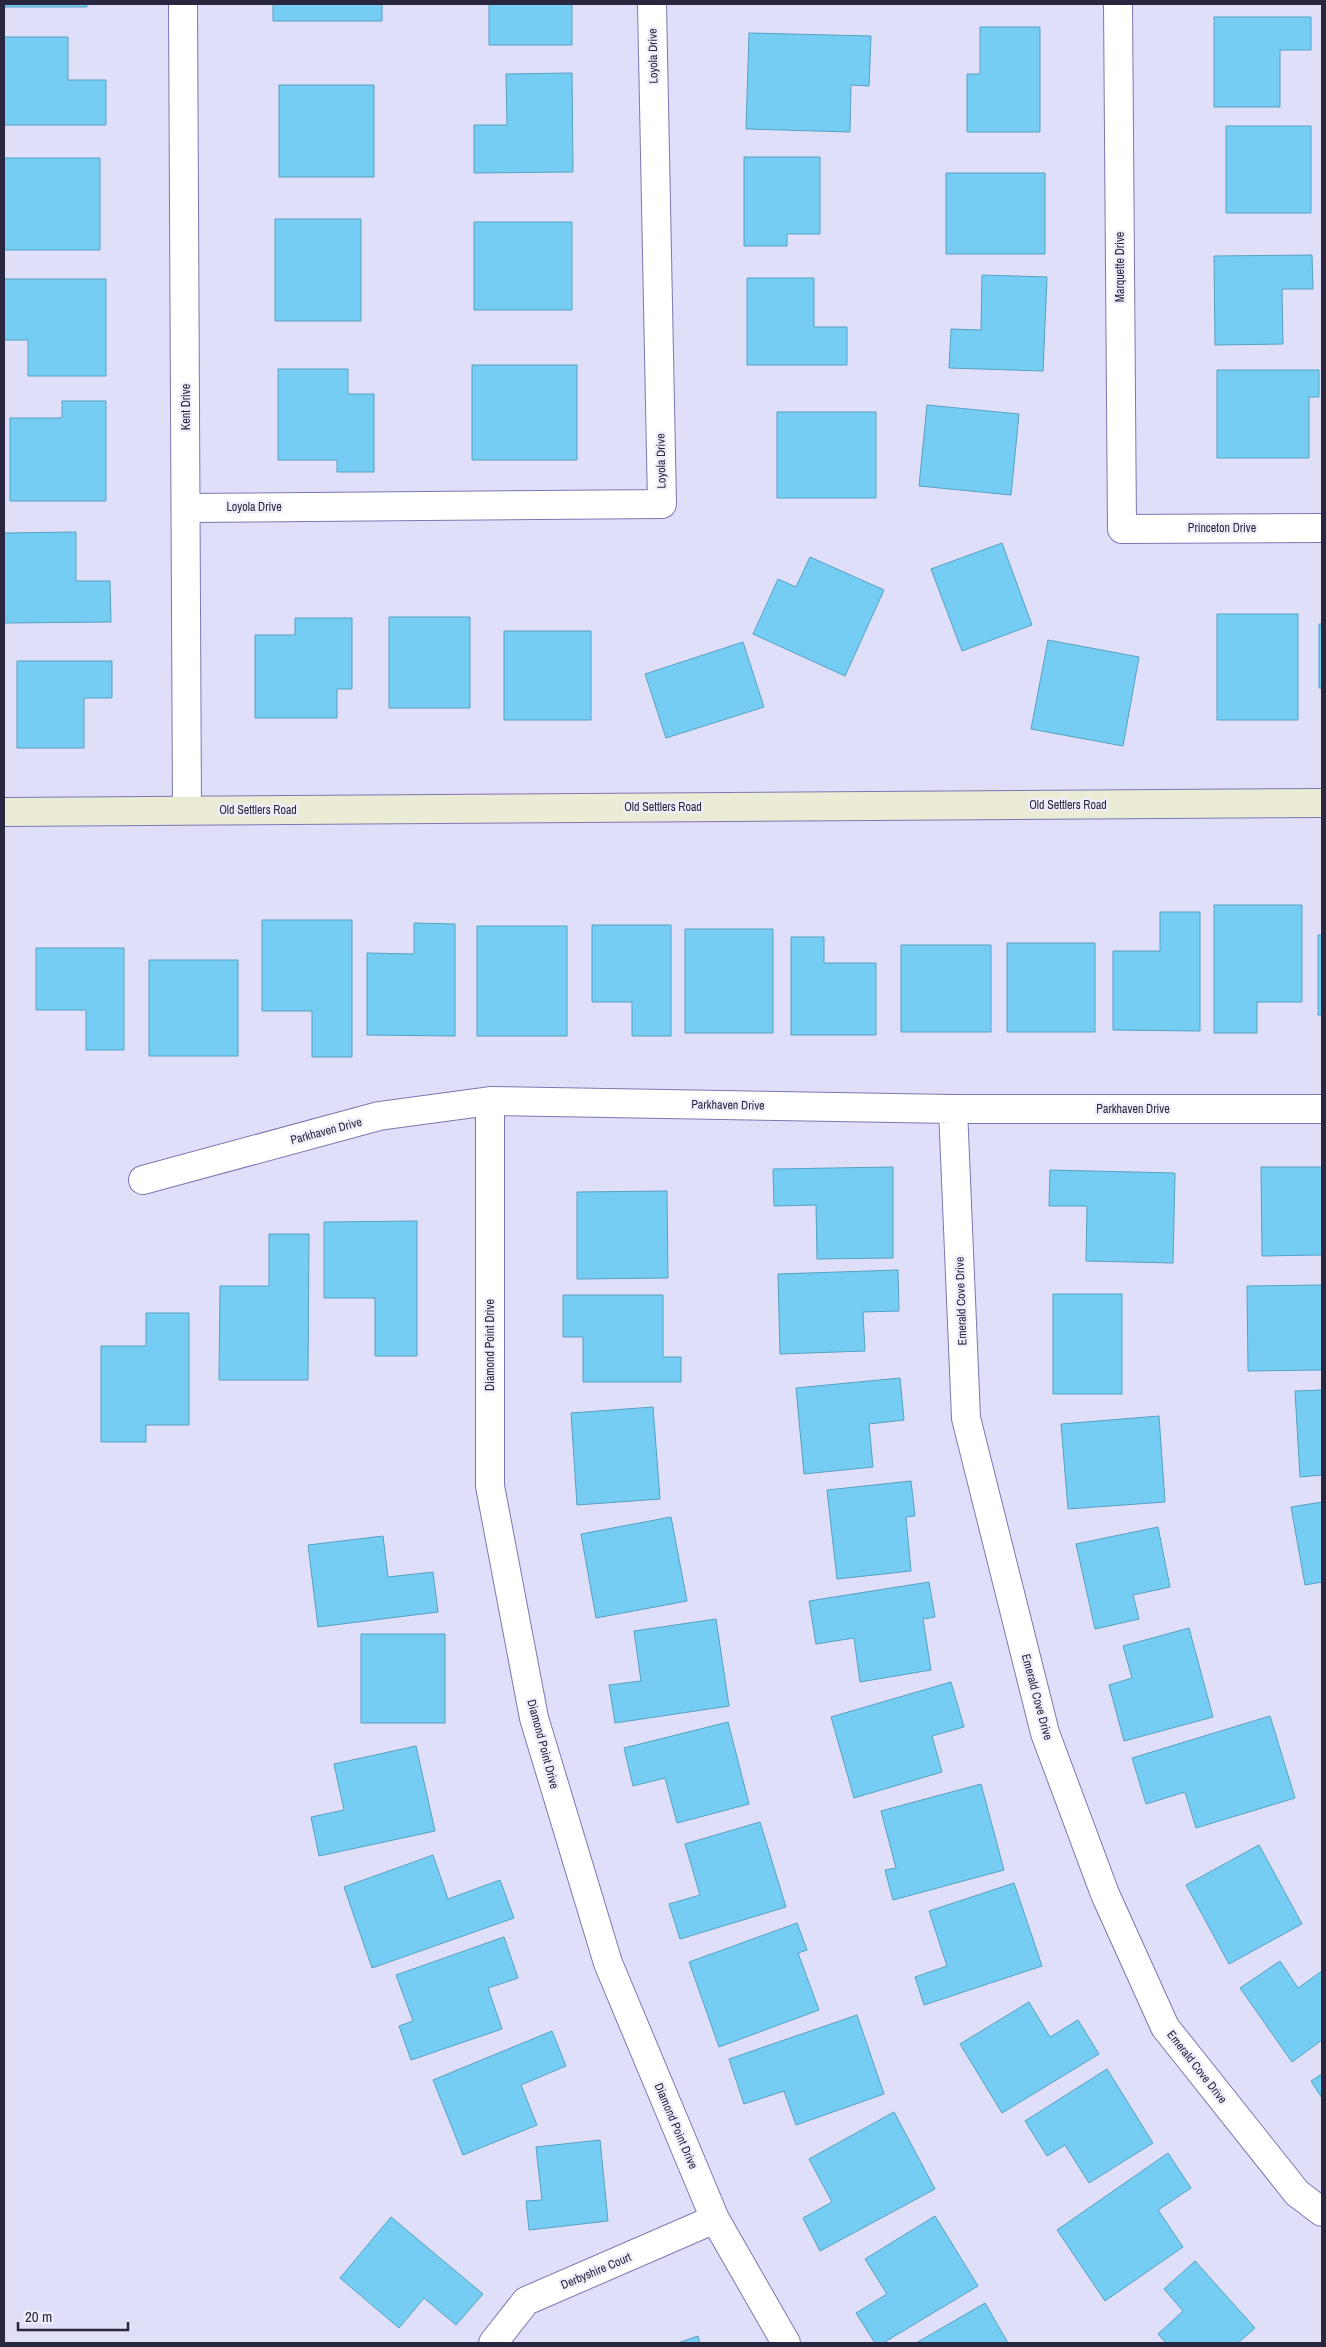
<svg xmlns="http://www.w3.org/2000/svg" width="1326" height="2347" font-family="'Archivo Narrow',sans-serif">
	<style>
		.building { fill: #76cdf3; stroke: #57a1c1 }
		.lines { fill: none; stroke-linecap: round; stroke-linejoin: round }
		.street-casing { stroke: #7d77b1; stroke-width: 30 }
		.secondary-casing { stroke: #7d77b1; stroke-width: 30 }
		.street { stroke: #fff; stroke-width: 28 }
		.secondary { stroke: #ebebd6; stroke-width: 28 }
		.labels { text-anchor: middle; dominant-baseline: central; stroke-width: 4.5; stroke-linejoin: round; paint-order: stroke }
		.street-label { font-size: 12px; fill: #29273f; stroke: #eeeefb }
	</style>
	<rect width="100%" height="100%" fill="#e0dff9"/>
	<!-- building -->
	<path class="building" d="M 4,4 L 87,4 L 87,7 L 4,7 Z
		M 273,4 L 382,4 L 382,21 L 273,21 Z
		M 489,4 L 572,4 L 572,45 L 489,45 Z
		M 1214,17 L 1311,17 L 1311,50 L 1280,50 L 1280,107 L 1214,107 Z
		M 980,27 L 1040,27 L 1040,132 L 967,132 L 967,74 L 980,74 Z
		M 749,33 L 871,36 L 869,86 L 851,85 L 850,132 L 746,129 Z
		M 4,37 L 68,37 L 68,80 L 106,80 L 106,125 L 4,125 Z
		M 572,73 L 573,172 L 474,173 L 474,125 L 507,125 L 506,74 Z
		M 279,85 L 374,85 L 374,177 L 279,177 Z
		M 1226,126 L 1311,126 L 1311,213 L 1226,213 Z
		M 744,157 L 820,157 L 820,234 L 787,234 L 787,246 L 744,246 Z
		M 4,158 L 100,158 L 100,250 L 4,250 Z
		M 946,173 L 1045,173 L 1045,254 L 946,254 Z
		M 275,219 L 361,219 L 361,321 L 275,321 Z
		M 474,222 L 572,222 L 572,310 L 474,310 Z
		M 1312,255 L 1313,289 L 1282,289 L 1283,344 L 1215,345 L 1214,256 Z
		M 982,275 L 1047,277 L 1043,371 L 949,368 L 951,329 L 981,330 Z
		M 747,278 L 814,278 L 814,327 L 847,327 L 847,365 L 747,365 Z
		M 4,279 L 106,279 L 106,376 L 28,376 L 28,340 L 4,340 Z
		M 472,365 L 577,365 L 577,460 L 472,460 Z
		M 278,369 L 348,369 L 348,394 L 374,394 L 374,472 L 337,472 L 337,460 L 278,460 Z
		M 1217,370 L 1319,370 L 1319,397 L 1309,397 L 1309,458 L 1217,458 Z
		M 62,401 L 106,401 L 106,501 L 10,501 L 10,418 L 62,418 Z
		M 927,405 L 1019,414 L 1011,495 L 919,486 Z
		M 777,412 L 876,412 L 876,498 L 777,498 Z
		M 76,532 L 76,581 L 110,581 L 111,622 L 4,623 L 4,533 Z
		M 1002,543 L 1032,625 L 962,651 L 931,569 Z
		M 810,557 L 884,590 L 845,676 L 753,634 L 778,579 L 796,587 Z
		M 1217,614 L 1298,614 L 1298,720 L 1217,720 Z
		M 389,617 L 470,617 L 470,708 L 389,708 Z
		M 295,618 L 352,618 L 352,689 L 337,689 L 337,718 L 255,718 L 255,635 L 295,635 Z
		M 1319,624 L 1322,624 L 1322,688 L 1319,688 Z
		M 504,631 L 591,631 L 591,720 L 504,720 Z
		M 1048,640 L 1139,657 L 1123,746 L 1031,729 Z
		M 743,642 L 764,707 L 666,738 L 645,674 Z
		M 17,661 L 112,661 L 112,698 L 84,698 L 84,748 L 17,748 Z
		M 1214,905 L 1302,905 L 1302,1002 L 1257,1002 L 1257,1033 L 1214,1033 Z
		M 1160,912 L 1200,912 L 1200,1031 L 1113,1030 L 1113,951 L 1160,951 Z
		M 262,920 L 352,920 L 352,1057 L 312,1057 L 312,1011 L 262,1011 Z
		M 414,923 L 455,924 L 455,1036 L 367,1035 L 367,953 L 414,954 Z
		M 592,925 L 671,925 L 671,1036 L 632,1036 L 632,1002 L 592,1002 Z
		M 477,926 L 567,926 L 567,1036 L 477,1036 Z
		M 685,929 L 773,929 L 773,1033 L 685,1033 Z
		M 1318,935 L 1322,935 L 1322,1015 L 1318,1015 Z
		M 791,937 L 824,937 L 824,963 L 876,963 L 876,1035 L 791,1035 Z
		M 1007,943 L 1095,943 L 1095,1032 L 1007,1032 Z
		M 901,945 L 991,945 L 991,1032 L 901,1032 Z
		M 36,948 L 124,948 L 124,1050 L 86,1050 L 86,1010 L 36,1010 Z
		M 149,960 L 238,960 L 238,1056 L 149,1056 Z
		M 893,1167 L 893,1258 L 817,1259 L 816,1205 L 774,1206 L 773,1169 Z
		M 1261,1167 L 1322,1167 L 1322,1255 L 1262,1256 Z
		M 1050,1170 L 1175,1173 L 1173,1263 L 1086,1261 L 1087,1206 L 1049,1206 Z
		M 667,1191 L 668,1278 L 577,1279 L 577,1192 Z
		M 417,1221 L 417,1356 L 375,1356 L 375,1298 L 324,1298 L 324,1222 Z
		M 269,1234 L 309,1234 L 308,1380 L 219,1380 L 220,1286 L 269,1286 Z
		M 898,1270 L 899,1311 L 863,1312 L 865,1351 L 780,1354 L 778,1274 Z
		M 1322,1285 L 1322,1370 L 1248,1371 L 1247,1286 Z
		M 1053,1294 L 1122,1294 L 1122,1394 L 1053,1394 Z
		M 563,1295 L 663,1295 L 663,1357 L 681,1357 L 681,1382 L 583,1382 L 583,1337 L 563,1337 Z
		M 146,1313 L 189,1313 L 189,1425 L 146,1425 L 146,1442 L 101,1442 L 101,1346 L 146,1346 Z
		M 900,1378 L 904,1420 L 869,1424 L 873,1467 L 804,1474 L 796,1388 Z
		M 1322,1390 L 1322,1475 L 1300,1477 L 1295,1391 Z
		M 653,1407 L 660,1499 L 577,1505 L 571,1413 Z
		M 1159,1416 L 1165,1502 L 1068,1509 L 1061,1424 Z
		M 911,1481 L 915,1516 L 906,1517 L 911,1571 L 837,1579 L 827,1490 Z
		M 1322,1502 L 1322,1582 L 1305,1585 L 1291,1507 Z
		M 671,1517 L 687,1601 L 596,1618 L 581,1534 Z
		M 1158,1527 L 1170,1587 L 1133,1595 L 1139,1619 L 1095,1629 L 1076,1544 Z
		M 383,1536 L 388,1577 L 433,1572 L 438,1612 L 318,1627 L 308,1545 Z
		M 929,1582 L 935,1617 L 923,1619 L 931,1670 L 860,1682 L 854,1638 L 816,1644 L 809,1601 Z
		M 716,1619 L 729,1706 L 615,1723 L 609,1685 L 641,1681 L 634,1631 Z
		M 1189,1628 L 1213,1717 L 1124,1741 L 1109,1685 L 1132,1678 L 1123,1646 Z
		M 361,1634 L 445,1634 L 445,1723 L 361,1723 Z
		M 951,1682 L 964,1727 L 932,1736 L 942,1772 L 854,1798 L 831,1717 Z
		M 1270,1716 L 1295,1798 L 1196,1828 L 1185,1792 L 1146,1804 L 1132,1758 Z
		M 728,1722 L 749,1804 L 677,1823 L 665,1778 L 633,1786 L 624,1748 Z
		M 416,1746 L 435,1831 L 319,1856 L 311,1817 L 344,1810 L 334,1764 Z
		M 981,1784 L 1004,1870 L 893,1900 L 885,1870 L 896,1868 L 881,1811 Z
		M 760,1822 L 786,1907 L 680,1939 L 669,1904 L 700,1895 L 685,1844 Z
		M 1259,1845 L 1302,1924 L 1229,1964 L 1186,1885 Z
		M 433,1855 L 448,1899 L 500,1880 L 514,1918 L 372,1968 L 344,1887 Z
		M 1014,1883 L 1042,1966 L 924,2005 L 915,1977 L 947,1966 L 929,1911 Z
		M 797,1923 L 807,1950 L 798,1953 L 819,2010 L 719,2047 L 689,1962 Z
		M 504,1937 L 518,1978 L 488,1988 L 502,2029 L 411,2060 L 399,2026 L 413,2021 L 396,1975 Z
		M 1280,1961 L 1298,1988 L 1322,1971 L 1322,2040 L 1292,2062 L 1240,1988 Z
		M 1029,2002 L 1050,2037 L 1078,2020 L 1099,2054 L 1002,2113 L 960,2044 Z
		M 857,2015 L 884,2094 L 796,2125 L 784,2091 L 744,2104 L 729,2059 Z
		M 552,2031 L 566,2066 L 521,2085 L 537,2125 L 463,2155 L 433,2080 Z
		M 1107,2069 L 1153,2143 L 1089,2183 L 1065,2145 L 1047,2156 L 1025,2121 Z
		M 1322,2074 L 1322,2098 L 1311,2081 Z
		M 894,2112 L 935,2189 L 820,2251 L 803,2218 L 832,2202 L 809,2159 Z
		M 600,2140 L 608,2221 L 529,2230 L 526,2201 L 542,2200 L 536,2147 Z
		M 1168,2153 L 1191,2188 L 1158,2210 L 1183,2247 L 1105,2301 L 1057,2230 Z
		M 935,2216 L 978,2286 L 883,2343 L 875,2343 L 856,2313 L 887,2294 L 865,2259 Z
		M 391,2217 L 483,2294 L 456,2325 L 424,2298 L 399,2328 L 340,2278 Z
		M 1195,2261 L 1255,2328 L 1238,2343 L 1166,2343 L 1158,2334 L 1183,2311 L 1164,2289 Z
		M 985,2303 L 1008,2343 L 916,2343 Z
		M 698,2336 L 700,2343 L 678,2343 Z"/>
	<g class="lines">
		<defs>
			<path id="street" d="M 183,4 L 187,810
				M 1118,4 L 1122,529 L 1322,528
				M 187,508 L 662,504 L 652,4
				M 490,1101 L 490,1486 L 534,1718 L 608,1963 L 715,2219 L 786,2343
				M 953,1109 L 966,1418 L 1045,1733 L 1105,1894 L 1165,2027 L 1297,2193 L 1322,2212
				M 143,1180 L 379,1116 L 490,1101 L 953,1109 L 1322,1109
				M 493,2343 L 526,2301 L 715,2219"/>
			<path id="secondary" d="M 4,812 L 1322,803"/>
		</defs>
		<!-- street casing -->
		<use href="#street" class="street-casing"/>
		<!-- secondary casing -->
		<use href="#secondary" class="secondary-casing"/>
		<!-- street -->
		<use href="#street" class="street"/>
		<!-- secondary -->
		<use href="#secondary" class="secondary"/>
	</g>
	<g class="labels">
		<!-- street labels -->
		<g class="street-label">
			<text transform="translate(653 56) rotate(-91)">Loyola Drive</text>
			<text transform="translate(1120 267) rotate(-90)">Marquette Drive</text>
			<text transform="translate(186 407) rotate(-90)">Kent Drive</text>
			<text transform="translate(661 461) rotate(-91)">Loyola Drive</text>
			<text x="254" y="507">Loyola Drive</text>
			<text x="1222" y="528">Princeton Drive</text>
			<text x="1068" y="805">Old Settlers Road</text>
			<text x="663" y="807">Old Settlers Road</text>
			<text x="258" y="810">Old Settlers Road</text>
			<text transform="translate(728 1105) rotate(1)">Parkhaven Drive</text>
			<text x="1133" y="1109">Parkhaven Drive</text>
			<text transform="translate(326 1131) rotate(-15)">Parkhaven Drive</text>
			<text transform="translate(961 1301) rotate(-92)">Emerald Cove Drive</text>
			<text transform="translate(490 1345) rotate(-90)">Diamond Point Drive</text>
			<text transform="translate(1037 1697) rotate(75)">Emerald Cove Drive</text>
			<text transform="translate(543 1744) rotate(75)">Diamond Point Drive</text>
			<text transform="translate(1197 2067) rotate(52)">Emerald Cove Drive</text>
			<text transform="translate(676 2126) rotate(67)">Diamond Point Drive</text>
			<text transform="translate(596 2271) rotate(-23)">Derbyshire Court</text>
		</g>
	</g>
	<!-- border -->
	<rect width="1326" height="2347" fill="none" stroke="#29273f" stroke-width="10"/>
	<!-- scale -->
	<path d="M18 2322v8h110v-8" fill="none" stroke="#29273f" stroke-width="2.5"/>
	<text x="25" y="2322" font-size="15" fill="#29273f" stroke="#eeeefb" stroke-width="4" paint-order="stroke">20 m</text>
</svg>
